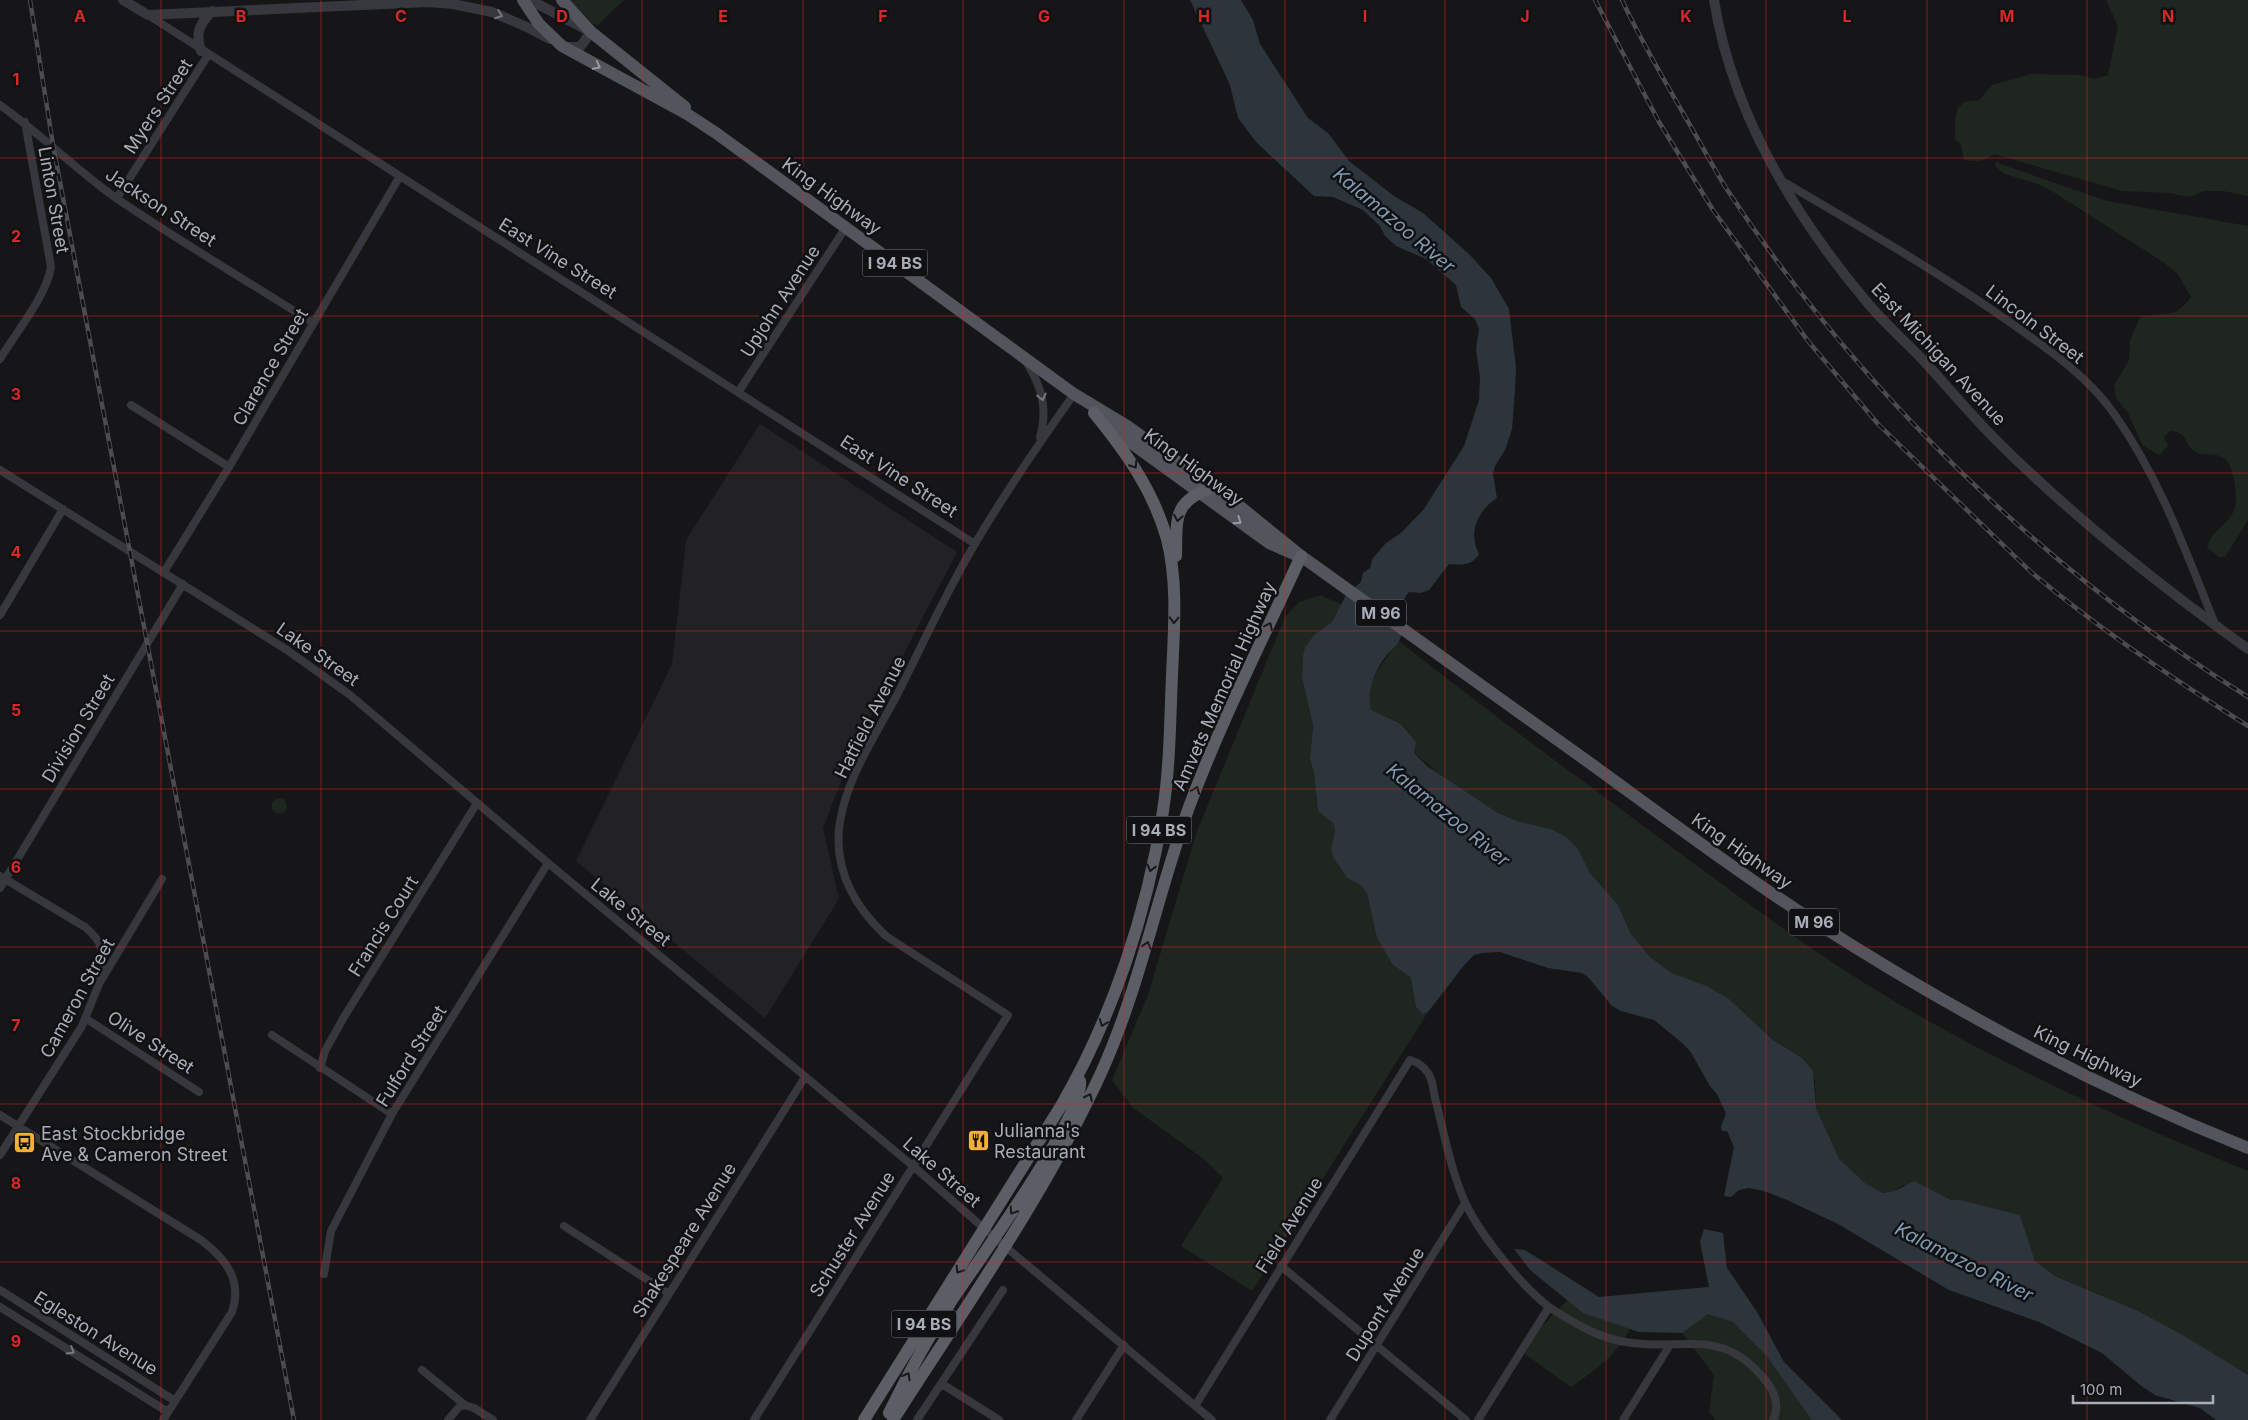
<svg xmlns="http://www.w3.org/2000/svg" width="2248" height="1420" font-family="Inter,sans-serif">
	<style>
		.built { fill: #222225 }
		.green { fill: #1e261f }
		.water { fill: #2c353c }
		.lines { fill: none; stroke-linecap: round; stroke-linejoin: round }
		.minor { stroke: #37383d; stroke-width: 8 }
		.tertiary { stroke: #37383d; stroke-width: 10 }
		.primary { stroke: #53555c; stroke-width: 12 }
		.trunk { stroke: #5b5e65; stroke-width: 12 }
		.rail-casing { stroke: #4a4c52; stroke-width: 4.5 }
		.rail { stroke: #111113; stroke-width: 2.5; stroke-dasharray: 8; stroke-linecap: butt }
		.oneway { stroke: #757881 }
		.oneway2 { stroke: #979ba6 }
		.oneway3 { stroke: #18191b }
		.grid { fill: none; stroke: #d62828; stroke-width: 1; stroke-opacity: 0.55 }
		.labels { text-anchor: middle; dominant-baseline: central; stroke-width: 5; stroke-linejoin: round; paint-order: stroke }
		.shield { fill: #111113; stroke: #7b7e86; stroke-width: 1 }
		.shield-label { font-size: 16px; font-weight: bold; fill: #a8adb8 }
		.street-label { font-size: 18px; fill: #a8adb8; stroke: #111113 }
		.poi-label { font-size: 18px; fill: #a8adb8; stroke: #111113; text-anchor: start }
		.water-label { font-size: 19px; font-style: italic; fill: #7f9bb3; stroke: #111113 }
		.grid-label { font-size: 16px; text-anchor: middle; font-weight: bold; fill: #d62828; stroke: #111113; stroke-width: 5; stroke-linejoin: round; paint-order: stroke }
	</style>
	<rect width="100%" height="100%" fill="#161618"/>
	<!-- built -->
	<path class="built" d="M 760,424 L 957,552 L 853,751 L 823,828 L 839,899 L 765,1018 L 576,861 L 672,664 L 686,540 Z"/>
	<!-- green -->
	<path class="green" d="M 570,0 L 624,0 L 598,25 L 593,24 Z
		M 2106,0 L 2248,0 L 2248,196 L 2223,191 L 2204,191 L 2190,197 L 2169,193 L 2122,191 L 1994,154 C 1984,162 1977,162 1964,160 L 1961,145 L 1955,139 L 1955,124 L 1957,109 L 1964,102 L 1979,100 L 1992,85 L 2031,74 L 2079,75 L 2095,79 L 2108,75 L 2118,26 Z
		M 1995,162 L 2107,201 L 2248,226 L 2248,520 L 2225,557 L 2219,557 L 2207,547 C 2212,528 2231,524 2235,507 C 2238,495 2234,463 2222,457 C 2215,453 2203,456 2196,452 C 2183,446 2191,433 2171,431 L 2164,437 L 2168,446 L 2159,455 L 2142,445 L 2128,413 L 2116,398 L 2114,385 L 2129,360 L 2130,340 L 2141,316 C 2166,312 2174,320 2191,297 L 2178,274 L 2163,262 L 2055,193 L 2038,184 L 2005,174 L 1996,167 Z
		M 1321,595 L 1342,605 L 1332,622 L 1314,635 L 1305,647 L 1303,655 L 1302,677 L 1313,725 L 1310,759 L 1314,773 L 1318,811 L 1333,823 L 1335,830 L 1331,850 L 1333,857 L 1347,878 L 1362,886 L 1367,894 L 1377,938 L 1392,964 L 1411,978 L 1416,1007 L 1423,1014 L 1428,1012 L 1252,1291 L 1181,1246 L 1223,1178 L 1204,1159 L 1133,1108 L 1112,1080 L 1148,995 L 1197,831 L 1285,617 L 1299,602 Z
		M 1399,641 C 1486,710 1576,776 1665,842 C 1745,901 1825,962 1911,1011 C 2019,1073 2132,1124 2248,1171 L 2248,1375 L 2099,1294 L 2055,1276 L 2035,1261 L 2020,1215 L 1961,1200 L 1951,1200 L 1939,1194 L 1903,1185 L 1895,1191 L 1883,1193 L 1865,1183 L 1838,1159 L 1816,1108 L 1815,1080 L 1802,1058 L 1773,1040 L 1729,999 L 1707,986 L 1672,973 L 1650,957 L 1631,934 L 1618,905 L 1590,873 L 1578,849 L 1551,829 L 1517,821 L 1498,813 L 1447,780 L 1414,753 L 1409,733 L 1401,724 L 1370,710 C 1363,682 1385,661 1399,641 Z
		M 282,798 L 285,800 L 287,809 L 283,813 L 276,813 L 272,809 L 272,803 L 276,799 Z
		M 1569,1299 L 1631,1327 C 1616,1356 1597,1369 1571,1387 L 1525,1354 L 1538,1330 Z
		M 1728,1304 L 1826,1420 L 1716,1420 L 1709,1412 L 1714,1375 L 1682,1333 L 1690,1307 Z"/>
	<!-- water -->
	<path class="water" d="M 1190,0 L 1241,0 L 1253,20 L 1260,44 L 1308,118 L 1328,133 L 1349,161 L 1394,196 L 1423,213 L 1469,254 L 1491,278 L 1509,309 L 1516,367 L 1515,390 L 1512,429 L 1505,450 L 1495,466 L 1493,474 L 1497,498 C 1477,511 1468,533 1479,554 C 1472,566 1461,565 1449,564 L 1429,590 L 1421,593 L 1409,592 C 1392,611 1410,620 1399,641 C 1396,647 1390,651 1386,656 C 1375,670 1366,692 1371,710 L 1401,724 L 1416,742 L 1414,753 L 1427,766 L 1498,813 L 1517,821 L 1551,829 L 1566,837 L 1578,849 L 1590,873 L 1618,905 L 1631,934 L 1650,957 L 1672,973 L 1707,986 L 1729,999 L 1773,1040 L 1802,1058 L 1813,1071 L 1816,1108 L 1839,1159 L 1865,1183 L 1883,1193 L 1895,1191 L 1914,1181 L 1951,1200 L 1961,1200 L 2020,1215 L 2035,1261 L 2055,1276 L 2138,1311 L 2186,1337 L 2248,1375 L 2248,1420 L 2216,1420 L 2200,1408 L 2155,1395 L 2140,1385 L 2102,1353 L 2039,1322 L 1949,1290 L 1838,1224 L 1787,1200 L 1764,1191 L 1749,1188 L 1739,1190 L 1731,1197 L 1724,1196 L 1734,1147 L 1727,1131 L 1722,1131 L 1721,1126 L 1726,1114 L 1717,1094 L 1710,1086 L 1690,1051 L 1681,1042 L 1654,1020 L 1621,1011 L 1612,1006 L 1588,977 L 1582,973 L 1548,968 L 1500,952 L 1482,953 L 1474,955 L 1465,964 L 1428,1012 L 1423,1014 L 1416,1007 L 1411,978 L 1392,964 L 1377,938 L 1367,894 L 1362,886 L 1347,878 L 1333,857 L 1331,850 L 1335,830 L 1333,823 L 1318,811 L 1314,773 L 1310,759 L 1313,725 L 1302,677 L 1303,655 L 1305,647 L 1314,635 L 1332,622 L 1346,595 L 1361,582 L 1363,573 L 1370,568 L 1373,558 L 1386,543 L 1401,533 L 1424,509 L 1464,446 L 1479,400 L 1480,377 L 1476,349 L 1479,329 L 1475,319 L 1461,307 L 1456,285 L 1426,259 L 1396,246 L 1385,236 L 1380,226 L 1363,210 L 1333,197 L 1314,196 L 1256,142 L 1238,118 L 1230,85 Z
		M 1704,1229 L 1723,1233 L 1727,1268 L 1757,1312 L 1784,1362 L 1842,1420 L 1812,1420 L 1766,1355 L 1733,1322 L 1708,1314 L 1682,1333 L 1639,1332 L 1583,1313 L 1530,1270 L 1514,1249 L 1525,1250 L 1599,1297 L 1709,1287 L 1700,1242 Z"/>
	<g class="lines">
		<!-- minor -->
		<path class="minor" d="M 148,15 L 975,544
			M 0,105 C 41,134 75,169 116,198 C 180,242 248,281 313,323
			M 1782,181 C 1859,226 1937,271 2011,323 C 2048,349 2089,377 2115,415 C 2160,479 2186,552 2215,624
			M 117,198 L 208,55
			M 0,359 C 16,332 46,297 51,267 L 25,122
			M 1027,363 C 1042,388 1048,409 1040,437
			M 739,391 L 846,227
			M 131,405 L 229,467
			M 0,470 L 287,650 L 350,695 L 548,863 L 913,1166 L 995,1238 L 1212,1420
			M 164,572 L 229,467 L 400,176
			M 0,615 L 63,509
			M 0,876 L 85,927 C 107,945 103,955 99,981
			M 0,888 L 183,584
			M 85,1018 L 199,1092
			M 272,1035 L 392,1114
			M 320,1068 L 325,1051 L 344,1017 L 477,803
			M 0,1115 L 201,1240 C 225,1258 243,1280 232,1312 L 163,1420
			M 0,1155 L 82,1026 L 99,984 L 162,879
			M 564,1226 L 668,1293
			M 1281,1266 L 1466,1420
			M 324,1274 L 331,1231 L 392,1114 L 548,863
			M 0,1290 L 175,1401
			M 0,1307 L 168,1412
			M 422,1370 L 465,1405 L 474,1408 L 493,1420
			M 942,1384 L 999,1420
			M 1195,1406 L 1410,1060 C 1417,1062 1424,1067 1428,1073 C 1434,1081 1433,1093 1436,1102 C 1444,1133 1452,1175 1466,1204 C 1479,1233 1526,1292 1552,1309 C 1573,1322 1595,1336 1620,1341 C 1681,1354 1720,1323 1766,1381 C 1775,1392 1780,1407 1773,1420
			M 448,1420 L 459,1407 L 465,1405
			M 590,1420 L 805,1077
			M 754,1420 L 1008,1015 L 886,936 C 856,908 835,872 839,829 C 844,782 874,738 896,697 C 922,646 946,592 976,542 C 1006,491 1040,442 1074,394
			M 917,1420 L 1003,1290
			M 1076,1420 L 1124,1345
			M 1330,1420 L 1465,1203
			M 1478,1420 L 1549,1307
			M 1623,1420 L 1670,1345"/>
		<!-- tertiary -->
		<path class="tertiary" d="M 123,0 L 148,15 L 428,2 L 453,4 L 492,12 L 529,28 L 550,39
			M 530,0 L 591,32 L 580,47 L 566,47
			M 1714,0 C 1732,113 1793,214 1866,301 C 1883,322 1904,340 1923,360 C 1947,386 1970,414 1996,440 C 2073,517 2159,585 2248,649
			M 201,51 C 195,33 199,25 212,11"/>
		<!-- primary -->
		<path class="primary" d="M 523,0 L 539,24 L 562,46 L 687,114 L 716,133 L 1074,394 L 1127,426 L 1243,509 L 1301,556 C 1399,626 1497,696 1594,766 C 1667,819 1739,873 1815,922 C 1952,1010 2097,1088 2248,1148
			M 562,0 L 591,32 L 685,107
			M 1105,424 L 1269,543 L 1294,554"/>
		<!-- trunk -->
		<path class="trunk" d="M 1176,556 C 1177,520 1172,501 1212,488
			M 889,1413 C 908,1374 929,1336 952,1300 C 974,1267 1086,1112 1080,1081
			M 864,1420 L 1061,1106 C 1113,1016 1147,913 1163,811 C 1170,766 1170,720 1172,675 C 1174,630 1178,583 1167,539 C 1153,490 1126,452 1094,413
			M 893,1420 C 965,1307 1045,1195 1101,1073 C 1140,987 1157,895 1189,807 C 1221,721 1263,639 1301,556"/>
		<defs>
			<path id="rail" d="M 30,0 L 53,145 L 294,1420
				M 1595,0 L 1659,122 L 1713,210 L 1808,341 L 1878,424 L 2031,572 C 2099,629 2173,679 2248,726
				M 1622,0 C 1640,39 1662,76 1683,113 C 1698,138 1711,164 1726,188 C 1861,393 2040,567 2248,697"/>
		</defs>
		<!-- rail casing -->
		<use href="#rail" class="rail-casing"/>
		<!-- rail -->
		<use href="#rail" class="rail"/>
	</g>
	<!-- one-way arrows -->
	<defs><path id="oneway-chevron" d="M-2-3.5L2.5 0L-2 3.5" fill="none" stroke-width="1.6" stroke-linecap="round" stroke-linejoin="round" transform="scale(1.25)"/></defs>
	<g class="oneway">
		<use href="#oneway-chevron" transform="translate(499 15) rotate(20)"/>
		<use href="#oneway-chevron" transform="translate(1042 397) rotate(77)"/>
		<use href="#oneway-chevron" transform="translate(71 1351) rotate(32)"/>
	</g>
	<g class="oneway2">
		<use href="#oneway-chevron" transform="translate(597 66) rotate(28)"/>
		<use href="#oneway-chevron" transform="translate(1238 521) rotate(35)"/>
	</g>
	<g class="oneway3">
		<use href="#oneway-chevron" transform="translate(1134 465) rotate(57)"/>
		<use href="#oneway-chevron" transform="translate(1178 518) rotate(100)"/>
		<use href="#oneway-chevron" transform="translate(1174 620) rotate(91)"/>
		<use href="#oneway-chevron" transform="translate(1269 626) rotate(-64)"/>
		<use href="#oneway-chevron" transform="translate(1196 790) rotate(-69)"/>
		<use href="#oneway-chevron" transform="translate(1151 868) rotate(104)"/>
		<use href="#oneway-chevron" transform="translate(1147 945) rotate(-73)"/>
		<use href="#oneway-chevron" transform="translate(1103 1023) rotate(111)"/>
		<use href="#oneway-chevron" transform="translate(1089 1097) rotate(-63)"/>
		<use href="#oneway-chevron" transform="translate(1013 1211) rotate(123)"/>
		<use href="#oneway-chevron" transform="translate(959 1270) rotate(122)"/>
		<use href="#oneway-chevron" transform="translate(907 1376) rotate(-61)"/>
	</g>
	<!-- grid -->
	<path class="grid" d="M 161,0 L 161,1420M 321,0 L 321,1420M 482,0 L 482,1420M 642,0 L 642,1420M 803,0 L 803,1420M 963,0 L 963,1420M 1124,0 L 1124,1420M 1285,0 L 1285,1420M 1445,0 L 1445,1420M 1606,0 L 1606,1420M 1766,0 L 1766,1420M 1927,0 L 1927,1420M 2087,0 L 2087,1420M 0,158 L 2248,158M 0,316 L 2248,316M 0,473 L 2248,473M 0,631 L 2248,631M 0,789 L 2248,789M 0,947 L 2248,947M 0,1104 L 2248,1104M 0,1262 L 2248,1262"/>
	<!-- icons -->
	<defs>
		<symbol id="restaurant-square" viewBox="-11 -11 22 22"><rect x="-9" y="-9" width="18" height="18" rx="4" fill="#f2b134" stroke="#111113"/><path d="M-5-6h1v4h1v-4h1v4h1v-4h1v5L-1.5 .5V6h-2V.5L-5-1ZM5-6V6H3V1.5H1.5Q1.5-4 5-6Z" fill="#111"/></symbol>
		<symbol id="bus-square" viewBox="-11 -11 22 22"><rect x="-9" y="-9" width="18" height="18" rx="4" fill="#f2b134" stroke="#111113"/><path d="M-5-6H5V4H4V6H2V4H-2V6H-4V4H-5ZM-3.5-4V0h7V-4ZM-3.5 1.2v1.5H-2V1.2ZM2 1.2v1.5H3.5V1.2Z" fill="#111"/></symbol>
	</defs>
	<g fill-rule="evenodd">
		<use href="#restaurant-square" x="966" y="1128" width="25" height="25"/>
		<use href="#bus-square" x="12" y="1130" width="25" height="25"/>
	</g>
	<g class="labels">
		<!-- shield labels -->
		<g class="shield">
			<rect x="862.5" y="249.5" width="65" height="27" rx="4"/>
			<rect x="1356" y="599.5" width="50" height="27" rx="4"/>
			<rect x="1126.5" y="816.5" width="65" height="27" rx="4"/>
			<rect x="1789" y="908.5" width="50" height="27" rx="4"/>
			<rect x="891.5" y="1310.5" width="65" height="27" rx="4"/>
		</g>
		<g class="shield-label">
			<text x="895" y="263">I 94 BS</text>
			<text x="1381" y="613">M 96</text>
			<text x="1159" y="830">I 94 BS</text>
			<text x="1814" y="922">M 96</text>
			<text x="924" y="1324">I 94 BS</text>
		</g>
		<!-- street labels -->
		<g class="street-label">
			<text transform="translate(158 106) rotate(-57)">Myers Street</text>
			<text transform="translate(832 196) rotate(36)">King Highway</text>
			<text transform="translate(54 200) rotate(80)">Linton Street</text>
			<text transform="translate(161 207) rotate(33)">Jackson Street</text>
			<text transform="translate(558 258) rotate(32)">East Vine Street</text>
			<text transform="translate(780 301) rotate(-57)">Upjohn Avenue</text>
			<text transform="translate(2035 324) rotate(37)">Lincoln Street</text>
			<text transform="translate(1939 354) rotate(47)">East Michigan Avenue</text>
			<text transform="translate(270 367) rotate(-60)">Clarence Street</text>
			<text transform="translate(1194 467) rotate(36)">King Highway</text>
			<text transform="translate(899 476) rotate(33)">East Vine Street</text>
			<text transform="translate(318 654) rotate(35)">Lake Street</text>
			<text transform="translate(1224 686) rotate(-66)">Amvets Memorial Highway</text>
			<text transform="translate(870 717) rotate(-63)">Hatfield Avenue</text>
			<text transform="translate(78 728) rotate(-59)">Division Street</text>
			<text transform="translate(1742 851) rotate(35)">King Highway</text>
			<text transform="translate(631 912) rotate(39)">Lake Street</text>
			<text transform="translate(383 926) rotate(-58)">Francis Court</text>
			<text transform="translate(77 998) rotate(-61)">Cameron Street</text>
			<text transform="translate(151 1042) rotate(33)">Olive Street</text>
			<text transform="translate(411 1056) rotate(-58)">Fulford Street</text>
			<text transform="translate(2088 1056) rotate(26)">King Highway</text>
			<text transform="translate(942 1172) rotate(41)">Lake Street</text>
			<text transform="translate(1289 1225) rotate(-58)">Field Avenue</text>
			<text transform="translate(852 1234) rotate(-58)">Schuster Avenue</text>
			<text transform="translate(684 1240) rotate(-58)">Shakespeare Avenue</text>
			<text transform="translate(1385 1304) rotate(-58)">Dupont Avenue</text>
			<text transform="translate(96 1333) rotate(32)">Egleston Avenue</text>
		</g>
		<!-- poi labels -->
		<g class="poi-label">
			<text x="994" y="1130">Julianna's<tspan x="994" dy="21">Restaurant</tspan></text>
			<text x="41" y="1133">East Stockbridge<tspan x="41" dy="21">Ave &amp; Cameron Street</tspan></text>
		</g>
		<!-- water labels -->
		<g class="water-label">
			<text transform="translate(1394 220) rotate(40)">Kalamazoo River</text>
			<text transform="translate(1448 815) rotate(39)">Kalamazoo River</text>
			<text transform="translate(1964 1262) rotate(27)">Kalamazoo River</text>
		</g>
	</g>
	<g class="grid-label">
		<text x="80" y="22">A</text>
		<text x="241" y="22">B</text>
		<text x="401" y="22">C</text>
		<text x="562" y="22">D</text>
		<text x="723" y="22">E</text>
		<text x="883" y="22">F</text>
		<text x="1044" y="22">G</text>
		<text x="1204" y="22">H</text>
		<text x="1365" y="22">I</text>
		<text x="1525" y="22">J</text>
		<text x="1686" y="22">K</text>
		<text x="1847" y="22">L</text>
		<text x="2007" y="22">M</text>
		<text x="2168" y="22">N</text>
		<text x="16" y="85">1</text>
		<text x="16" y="242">2</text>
		<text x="16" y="400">3</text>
		<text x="16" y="558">4</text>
		<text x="16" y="716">5</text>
		<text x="16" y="873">6</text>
		<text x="16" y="1031">7</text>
		<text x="16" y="1189">8</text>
		<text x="16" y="1347">9</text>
	</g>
	<!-- scale -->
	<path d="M2073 1395v8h140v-8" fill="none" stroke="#a8adb8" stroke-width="2.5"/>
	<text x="2080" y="1395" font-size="15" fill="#a8adb8" stroke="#111113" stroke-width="4" paint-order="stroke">100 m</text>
</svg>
